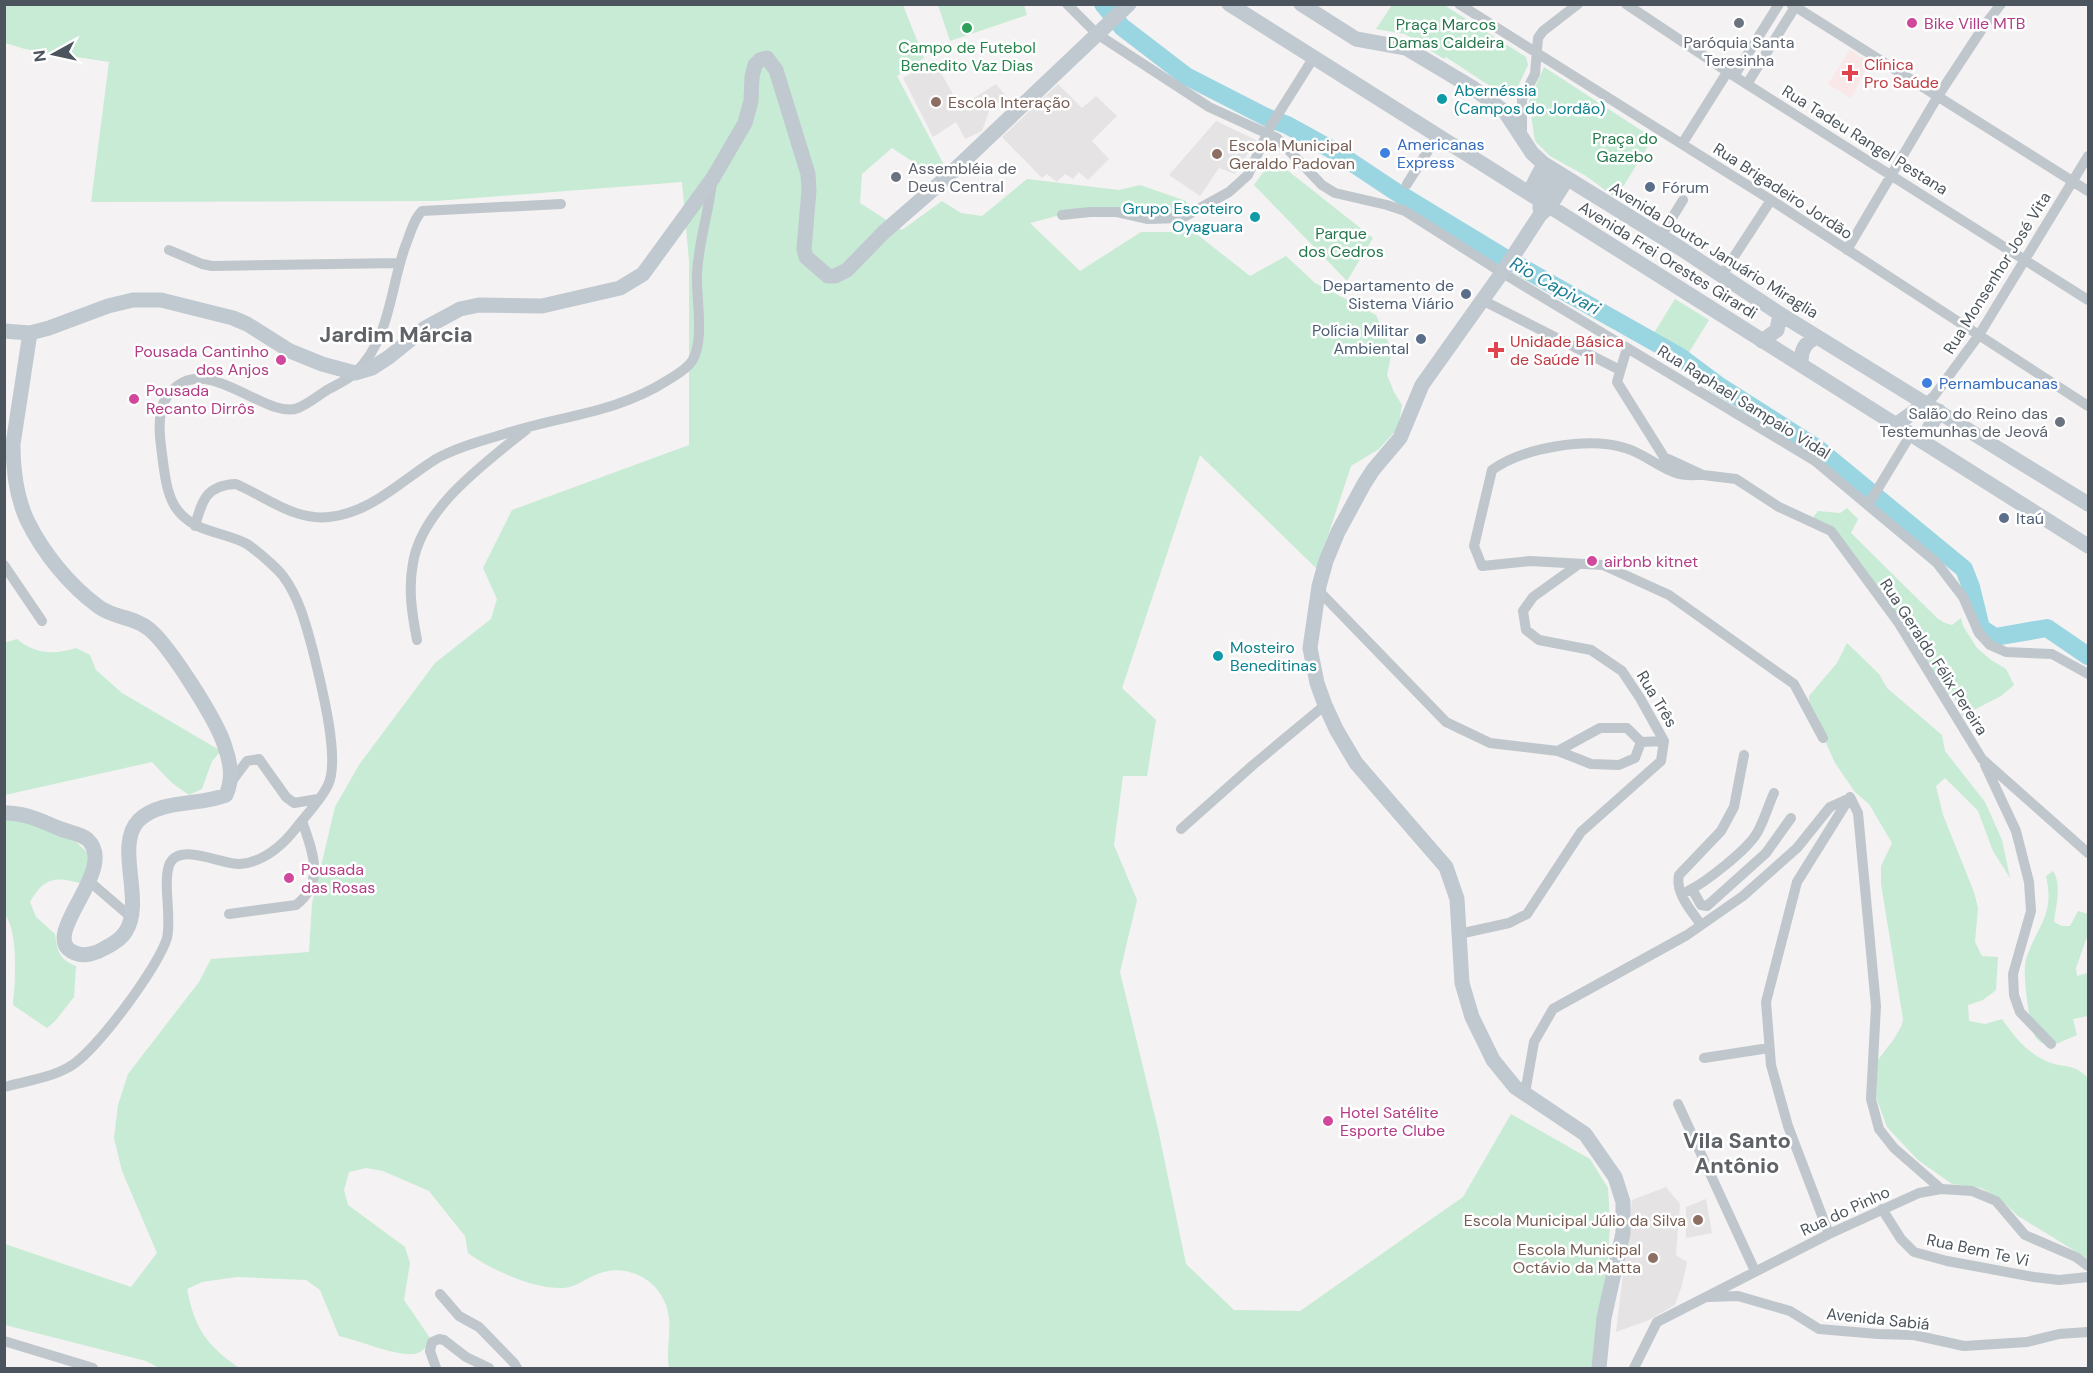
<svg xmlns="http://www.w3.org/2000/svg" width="2093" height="1373" font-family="'DM Sans',sans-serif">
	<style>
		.education { fill: #e5e3e3 }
		.medical { fill: #f9e8e7 }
		.green { fill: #c7ebd4 }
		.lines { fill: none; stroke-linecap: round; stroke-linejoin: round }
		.river { stroke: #9ad5e2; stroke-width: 18 }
		.street { stroke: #bfc6cc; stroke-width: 10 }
		.secondary { stroke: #c0c8d0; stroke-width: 15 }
		.worship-dot { fill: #6b7280; stroke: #fff; stroke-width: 2 }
		.hotel-dot { fill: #d1479c; stroke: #fff; stroke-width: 2 }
		.leisure-dot { fill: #2e9e5b; stroke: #fff; stroke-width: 2 }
		.health-dot { fill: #e0444e; stroke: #fff; stroke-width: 2 }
		.culture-dot { fill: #0f9aa8; stroke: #fff; stroke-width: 2 }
		.education-dot { fill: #8d6e63; stroke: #fff; stroke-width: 2 }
		.shop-dot { fill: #3f7fe0; stroke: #fff; stroke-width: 2 }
		.service-dot { fill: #5c6f8a; stroke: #fff; stroke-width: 2 }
		.labels { text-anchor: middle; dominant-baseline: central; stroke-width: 5; stroke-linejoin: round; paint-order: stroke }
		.hotel-label { font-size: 16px; fill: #b23c85; stroke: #fff; text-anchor: start }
		.park-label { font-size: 16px; fill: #24774b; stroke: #fff }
		.worship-label { font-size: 16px; fill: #5b616d; stroke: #fff }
		.leisure-label { font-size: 16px; fill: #27864d; stroke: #fff }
		.health-label { font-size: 16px; fill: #be3a42; stroke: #fff; text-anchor: start }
		.culture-label { font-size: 16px; fill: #0d838f; stroke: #fff; text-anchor: start }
		.education-label { font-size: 16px; fill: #785e54; stroke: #fff; text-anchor: start }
		.street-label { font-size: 16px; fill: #4c555d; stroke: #fff }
		.shop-label { font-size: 16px; fill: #366cbe; stroke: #fff; text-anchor: start }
		.service-label { font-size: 16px; fill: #4e5e75; stroke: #fff; text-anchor: start }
		.water-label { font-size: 18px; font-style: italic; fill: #1e7f95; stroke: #fff }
		.district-label { font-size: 22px; font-weight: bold; fill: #5f6266; stroke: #fff }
	</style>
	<rect width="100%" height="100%" fill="#f4f2f2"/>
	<!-- education -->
	<path class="education" d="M 934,60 L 960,107 L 996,84 L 1006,96 L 989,111 L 982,131 L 965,139 L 956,122 L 933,137 L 903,78 Z
		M 1058,84 L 1082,108 L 1096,96 L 1117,116 L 1092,141 L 1109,159 L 1088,180 L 1079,172 L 1073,179 L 1065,174 L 1057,182 L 1047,174 L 1042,178 L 1002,137 Z
		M 1216,121 L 1256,140 L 1235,174 L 1219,168 L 1200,196 L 1169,175 Z
		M 1666,1187 L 1680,1204 L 1676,1255 L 1687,1262 L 1682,1285 L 1675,1305 L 1649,1320 L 1616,1332 L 1632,1200 Z
		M 1706,1199 L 1712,1233 L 1686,1238 L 1686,1207 Z"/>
	<!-- medical -->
	<path class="medical" d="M 1850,50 L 1870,62 L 1851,98 L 1828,84 Z"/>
	<!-- green -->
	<path class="green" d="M 4,5 L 903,5 L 924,58 L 897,76 L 944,165 L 933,175 L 892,148 L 862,174 L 860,203 L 902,230 L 942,201 L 961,213 L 982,216 L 1027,179 L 1119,190 L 1140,185 L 1186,201 L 1190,209 L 1180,215 L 1139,211 L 1083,209 L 1030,223 L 1080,271 L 1141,232 L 1194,232 L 1250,276 L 1286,256 L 1315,283 L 1376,315 L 1392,351 L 1387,375 L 1394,392 L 1402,405 L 1398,428 L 1379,449 L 1351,466 L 1317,569 L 1200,455 L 1122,688 L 1156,720 L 1147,776 L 1123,776 L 1114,845 L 1137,900 L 1120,972 L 1158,1129 L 1186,1264 L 1234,1310 L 1300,1311 L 1463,1197 L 1511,1114 L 1590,1159 L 1608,1188 L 1610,1223 L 1608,1258 L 1594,1368 L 669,1368 C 665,1347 674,1327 666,1305 C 656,1277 623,1262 595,1275 C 583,1280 575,1288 561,1288 C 532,1288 491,1270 468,1253 L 465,1236 L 429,1191 L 383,1171 L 366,1168 L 349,1172 L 344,1190 L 348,1205 L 405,1247 L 410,1263 L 404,1300 L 432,1341 C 428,1345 423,1351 418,1353 C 401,1359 359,1340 339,1336 L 320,1290 L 306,1280 L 237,1277 L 202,1282 L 187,1289 C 195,1330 207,1345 239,1368 L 159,1368 L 146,1361 L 5,1325 L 5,1244 L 131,1287 L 157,1253 L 122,1171 L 114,1138 L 118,1105 L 128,1074 L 199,982 L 211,959 L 309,952 L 312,904 L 335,807 L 359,765 L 435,663 L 491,619 L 497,599 L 483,568 L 512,510 L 689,445 L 689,261 L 682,182 L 435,201 L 91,202 L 109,62 L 25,49 L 5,43 Z
		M 938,5 L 1024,5 L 1027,15 L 950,41 Z
		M 1392,5 L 1444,5 L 1526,57 L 1528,65 L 1512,99 L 1508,98 L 1446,57 L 1444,59 L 1405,34 L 1376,29 Z
		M 1544,67 L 1653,138 L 1616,198 L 1586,176 L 1550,156 L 1535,141 L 1529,101 Z
		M 1273,159 L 1373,238 L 1347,281 L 1254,185 Z
		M 1675,299 L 1709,320 L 1688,354 L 1654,333 Z
		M 1847,508 L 1858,519 L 1851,533 L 1937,618 L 1945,623 L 1952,625 L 1961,618 L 1963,626 L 1977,648 L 1991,660 L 2006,669 L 2014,685 L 2001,696 L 1962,716 L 1953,695 L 1945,696 L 1847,546 L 1824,522 L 1811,520 L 1818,511 L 1840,513 Z
		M 17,639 C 34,654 55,655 76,648 L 90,655 L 96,670 L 122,693 L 221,751 L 212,761 L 202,789 L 189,795 L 172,783 L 152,762 L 5,795 L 4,643 Z
		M 1847,643 L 1879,674 L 1887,688 L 1942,735 L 1945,751 L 1985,802 L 2002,840 L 2010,878 L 1993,851 L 1978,811 L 1945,778 L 1936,786 L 1943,815 L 1974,892 L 1978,908 L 1975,942 L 1982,956 L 1998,957 L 1996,990 L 1983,1000 L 1968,1005 L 1969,1021 L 1985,1024 L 2002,1019 C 2014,1036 2026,1052 2046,1061 C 2063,1069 2073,1062 2088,1078 L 2088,1259 L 2018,1216 L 2001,1200 L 1981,1188 L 1952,1184 L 1918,1160 L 1887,1127 L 1876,1097 L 1877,1061 L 1894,1039 L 1902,1025 L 1903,1019 L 1881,884 L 1881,866 L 1892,843 L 1869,804 L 1855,792 L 1835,763 L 1809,705 L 1809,696 L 1837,663 Z
		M 10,814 L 76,842 L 88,853 L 87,885 C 58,877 46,874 30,902 L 36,917 L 55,934 C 57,951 59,959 76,966 L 74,997 L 55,1021 L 47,1028 L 13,1005 C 15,983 19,933 5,915 L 4,815 Z
		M 2053,871 C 2062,885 2056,905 2054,922 L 2062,926 L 2070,926 L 2078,911 L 2088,914 L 2088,934 L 2076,968 L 2077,976 L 2088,973 L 2088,1016 L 2073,1019 L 2077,1035 L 2054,1045 L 2046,1045 C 2040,1042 2035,1039 2033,1032 C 2029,1020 2022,971 2026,959 C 2038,924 2055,915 2046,876 Z"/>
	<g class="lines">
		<!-- river -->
		<path class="river" d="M 1103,4 L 1122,27 L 1186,76 L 1266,117 L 1287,125 L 1336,152 L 1393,190 L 1500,255 L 1679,356 L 1718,385 L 1817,448 L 1964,569 L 1971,587 L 1981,628 L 1995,637 L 2047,628 L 2088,656"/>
		<!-- street -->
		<path class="street" d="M 1067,4 L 1097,34 L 1209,107 L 1277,138 L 1322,185 L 1335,193 L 1387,205 L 1405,211 L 1501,272 L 1815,461 L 1937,563 L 1963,597 L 1979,633 L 1990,645 L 2006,652 L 2052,654 L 2088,674
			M 1459,4 L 1771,200 L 2088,406
			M 1626,4 L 1734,76 L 2088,300
			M 1791,4 L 2088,191
			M 1734,76 L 1779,4
			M 1747,84 L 1795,7
			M 1522,137 L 1522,99 L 1535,74 L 1538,38 L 1543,31 L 1578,4
			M 1682,144 L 1728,71
			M 1407,184 L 1438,135
			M 1062,215 L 1090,212 L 1117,212 L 1148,219 L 1182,218 L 1229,192 L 1248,175 L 1270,127 L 1314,57
			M 1661,236 L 1683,200
			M 169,250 L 202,264 L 212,266 L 399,263
			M 1847,250 L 1938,96 L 1984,26 L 2001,4
			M 1722,275 L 1771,200
			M 1482,300 L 1620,370
			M 1627,348 L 1617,382 L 1664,457 L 1703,475 L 1736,479 L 1779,507 L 1831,531 L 1898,622 L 1982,759 L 2088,853
			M 1926,403 L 1934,396 L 1979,335 L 2088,156
			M 1703,475 C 1695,475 1686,476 1679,474 C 1660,469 1644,453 1625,448 C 1589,437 1524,447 1492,470 L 1474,546 L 1482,566 L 1530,561 L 1603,565 L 1669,595 L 1794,684 L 1823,738
			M 1868,505 L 1911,434
			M 195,526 C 202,501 206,485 236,484 C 266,497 295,521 329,517 C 371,513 402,480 436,459 C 457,447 482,441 504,434 C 561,415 615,414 668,380 C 677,374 686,370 692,361 C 705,341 696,298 697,275 C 698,243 709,213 712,181
			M 4,565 L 42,621
			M 1318,590 L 1446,722 L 1490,743 L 1558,751 L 1591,764 L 1619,765 L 1635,758 L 1641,742
			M 417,640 C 412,614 408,589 413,563 C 422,508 486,462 527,429
			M 1558,751 L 1600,728 L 1627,728 L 1641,742 L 1664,741
			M 1985,765 L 2016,831 L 2029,882 L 2031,911 L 2013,974 L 2014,995 L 2020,1012 L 2051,1044
			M 232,781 L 247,761 L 259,759 L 286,797 L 294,803 L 318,799
			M 1850,797 L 1858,813 L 1876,1006 L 1871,1099 L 1879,1129 L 1894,1148 L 1941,1189
			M 1181,829 L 1253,765 L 1325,705
			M 89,881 L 132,918
			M 1692,889 L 1701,905 L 1707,906 L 1766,853 L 1791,818
			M 1688,891 C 1706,882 1747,850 1757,833 C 1764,821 1768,806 1774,793
			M 229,914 L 296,905 C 326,882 312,850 302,821
			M 1701,925 C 1691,910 1675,893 1679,875 L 1721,831 L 1734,807 L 1744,755
			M 1459,934 L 1509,923 L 1527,914 L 1581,832 L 1661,761 L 1664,741 L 1640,698 L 1622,671 L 1591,650 L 1539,640 L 1526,630 L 1523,611 L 1533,597 L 1579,564
			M 1704,1058 L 1769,1048
			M 4,1087 C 26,1081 50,1078 69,1067 C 95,1053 159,966 167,938 C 172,918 162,880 170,863 C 181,842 222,865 240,864 C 263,862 282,846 296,828 C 306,815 321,800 328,785 C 341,759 320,680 313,651 C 306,625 299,597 283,576 C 276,567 256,550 247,544 C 223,531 193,533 176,508 C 167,495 165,476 163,462 C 161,444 157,426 162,408 C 164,398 170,392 177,386 C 212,358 268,420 298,408 C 308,404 318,396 327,390 C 336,385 348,380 356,372 C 390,339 390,289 405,247 C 410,235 413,220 422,211 L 561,204
			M 1525,1093 L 1534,1042 L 1553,1009 L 1687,935 L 1743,896 L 1797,848 L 1830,807 L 1850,798
			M 1678,1104 L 1755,1271
			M 1882,1209 L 1901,1239 L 1914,1252 L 1947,1261 L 2034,1277 L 2059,1280 L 2088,1277
			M 1829,1234 L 1788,1126 L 1771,1065 L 1766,1002 L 1797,882 L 1850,797
			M 440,1294 L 459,1316 L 479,1327 L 514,1363 L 517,1368
			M 1708,1297 L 1738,1296 L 1790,1311 L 1819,1329 L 1878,1334 L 1914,1335 L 1964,1346 L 2027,1342 L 2059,1334 L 2088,1332
			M 4,1341 L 93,1368
			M 436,1368 L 430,1351 L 432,1342 L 439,1339 L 444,1340 L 466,1357 L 489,1368
			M 1634,1368 L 1657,1322 L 1829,1234 L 1919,1193 L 1941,1189 L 1972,1191 L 1996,1201 L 2025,1235 L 2076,1257 L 2088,1266"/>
		<!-- secondary -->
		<path class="secondary" d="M 1229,4 L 2088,546
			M 1301,4 L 1356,39 L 1406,48 L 1473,88 L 1505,112 L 1532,153 L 1544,164 L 1680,248 L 1780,314 L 2088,504
			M 1567,179 L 1550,206 L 1540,215 L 1506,267 L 1422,385 L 1400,438 L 1373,470 L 1364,484 L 1338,532 L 1326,561 L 1319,586 L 1310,648 L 1317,683 L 1325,705 L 1336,729 L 1356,763 L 1446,867 L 1457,899 L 1462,983 L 1472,1017 L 1493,1060 L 1515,1087 L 1585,1134 L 1615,1177 L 1623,1202 L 1623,1233 L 1604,1318 L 1599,1368
			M 1529,193 L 1544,164
			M 1540,209 L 1540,201 L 1557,173
			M 4,331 L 30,333 L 49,328 L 108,306 L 133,300 L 161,300 L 233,318 L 247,324 L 290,351 L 322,364 L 355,373 L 372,368 L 389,357 L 425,328 L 460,309 L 479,305 L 542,306 L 620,288 L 643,274 L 713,178 L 745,123 L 751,101 L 752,77 L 755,65 L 760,60 L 767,58 L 776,70 L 808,174 L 809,190 L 804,249 L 806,257 L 828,276 L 835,276 L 847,270 L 884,232 L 946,178 L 1129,4
			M 1762,341 L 1777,330 L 1780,314
			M 1801,364 C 1801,350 1804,343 1817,337
			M 1897,424 L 1926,403
			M 1922,441 L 1939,411
			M 4,813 C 25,812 43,822 61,829 C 68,832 81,834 87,839 C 121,869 35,937 75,953 C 85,957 97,953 105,948 C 113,944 122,938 126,931 C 145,901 114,845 139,820 C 162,799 199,806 226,795 C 233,779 231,764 225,747 C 218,722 169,645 149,629 C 135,617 114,618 99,607 C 70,586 43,553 27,520 C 17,498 13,469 13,444 L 30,333"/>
	</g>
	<!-- markers -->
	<g class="worship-dot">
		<circle cx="1739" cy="23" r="6"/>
		<circle cx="896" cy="177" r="6"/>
		<circle cx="2060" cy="422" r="6"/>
	</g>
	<g class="hotel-dot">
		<circle cx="1912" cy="23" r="6"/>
		<circle cx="281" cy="360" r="6"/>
		<circle cx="134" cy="399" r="6"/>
		<circle cx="1592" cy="561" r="6"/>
		<circle cx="289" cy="878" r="6"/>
		<circle cx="1328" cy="1121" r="6"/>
	</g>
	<circle class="leisure-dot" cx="967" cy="28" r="6"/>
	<g class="health-dot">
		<path d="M1847 64h6v6h6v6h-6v6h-6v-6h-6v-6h6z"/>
		<path d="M1493 341h6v6h6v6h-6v6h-6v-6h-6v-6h6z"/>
	</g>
	<g class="culture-dot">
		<circle cx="1442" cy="99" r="6"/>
		<circle cx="1255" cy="217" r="6"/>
		<circle cx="1218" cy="656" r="6"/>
	</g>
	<g class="education-dot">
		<circle cx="936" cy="102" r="6"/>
		<circle cx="1217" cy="154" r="6"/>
		<circle cx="1698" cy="1220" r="6"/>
		<circle cx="1653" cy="1258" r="6"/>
	</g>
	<g class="shop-dot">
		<circle cx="1385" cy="153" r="6"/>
		<circle cx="1927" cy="383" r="6"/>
	</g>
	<g class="service-dot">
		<circle cx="1650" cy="187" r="6"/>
		<circle cx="1466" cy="294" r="6"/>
		<circle cx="1421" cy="339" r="6"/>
		<circle cx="2004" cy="518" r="6"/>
	</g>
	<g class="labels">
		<!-- hotel labels -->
		<g class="hotel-label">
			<text x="1924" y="23">Bike Ville MTB</text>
			<text x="269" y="351" text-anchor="end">Pousada Cantinho<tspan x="269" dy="18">dos Anjos</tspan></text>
			<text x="146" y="390">Pousada<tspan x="146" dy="18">Recanto Dirrôs</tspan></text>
			<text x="1604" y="561">airbnb kitnet</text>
			<text x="301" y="869">Pousada<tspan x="301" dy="18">das Rosas</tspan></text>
			<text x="1340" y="1112">Hotel Satélite<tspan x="1340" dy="18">Esporte Clube</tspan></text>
		</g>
		<!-- park labels -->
		<g class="park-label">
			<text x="1446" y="24">Praça Marcos<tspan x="1446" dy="18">Damas Caldeira</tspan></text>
			<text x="1625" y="138">Praça do<tspan x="1625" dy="18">Gazebo</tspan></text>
			<text x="1341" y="233">Parque<tspan x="1341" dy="18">dos Cedros</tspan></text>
		</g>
		<!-- worship labels -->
		<g class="worship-label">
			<text x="1739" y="42">Paróquia Santa<tspan x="1739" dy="18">Teresinha</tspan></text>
			<text x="908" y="168" text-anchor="start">Assembléia de<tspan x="908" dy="18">Deus Central</tspan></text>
			<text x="2048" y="413" text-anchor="end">Salão do Reino das<tspan x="2048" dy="18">Testemunhas de Jeová</tspan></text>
		</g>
		<!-- leisure labels -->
		<g class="leisure-label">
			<text x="967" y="47">Campo de Futebol<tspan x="967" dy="18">Benedito Vaz Dias</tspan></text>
		</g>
		<!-- health labels -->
		<g class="health-label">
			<text x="1864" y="64">Clínica<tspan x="1864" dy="18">Pro Saúde</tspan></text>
			<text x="1510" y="341">Unidade Básica<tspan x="1510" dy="18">de Saúde 11</tspan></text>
		</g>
		<!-- culture labels -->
		<g class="culture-label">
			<text x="1454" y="90">Abernéssia<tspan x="1454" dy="18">(Campos do Jordão)</tspan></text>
			<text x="1243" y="208" text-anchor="end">Grupo Escoteiro<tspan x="1243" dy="18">Oyaguara</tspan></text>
			<text x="1230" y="647">Mosteiro<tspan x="1230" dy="18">Beneditinas</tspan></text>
		</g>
		<!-- education labels -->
		<g class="education-label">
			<text x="948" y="102">Escola Interação</text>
			<text x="1229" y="145">Escola Municipal<tspan x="1229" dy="18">Geraldo Padovan</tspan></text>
			<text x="1686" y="1220" text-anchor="end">Escola Municipal Júlio da Silva</text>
			<text x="1641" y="1249" text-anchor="end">Escola Municipal<tspan x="1641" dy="18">Octávio da Matta</tspan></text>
		</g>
		<!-- street labels -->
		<g class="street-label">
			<text transform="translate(1865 140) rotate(32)">Rua Tadeu Rangel Pestana</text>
			<text transform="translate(1783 191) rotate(33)">Rua Brigadeiro Jordão</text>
			<text transform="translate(1714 250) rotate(32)">Avenida Doutor Januário Miraglia</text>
			<text transform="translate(1668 260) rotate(32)">Avenida Frei Orestes Girardi</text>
			<text transform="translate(1997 273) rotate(-58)">Rua Monsenhor José Vita</text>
			<text transform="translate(1744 402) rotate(32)">Rua Raphael Sampaio Vidal</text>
			<text transform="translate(1934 657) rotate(57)">Rua Geraldo Félix Pereira</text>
			<text transform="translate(1657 699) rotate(59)">Rua Três</text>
			<text transform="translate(1845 1211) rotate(-25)">Rua do Pinho</text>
			<text transform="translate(1978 1250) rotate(12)">Rua Bem Te Vi</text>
			<text transform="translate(1878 1319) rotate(6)">Avenida Sabiá</text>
		</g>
		<!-- shop labels -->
		<g class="shop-label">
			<text x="1397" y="144">Americanas<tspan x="1397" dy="18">Express</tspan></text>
			<text x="1939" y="383">Pernambucanas</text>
		</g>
		<!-- service labels -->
		<g class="service-label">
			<text x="1662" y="187">Fórum</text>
			<text x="1454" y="285" text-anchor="end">Departamento de<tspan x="1454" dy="18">Sistema Viário</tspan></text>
			<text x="1409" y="330" text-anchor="end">Polícia Militar<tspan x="1409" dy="18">Ambiental</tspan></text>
			<text x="2016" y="518">Itaú</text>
		</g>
		<!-- water labels -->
		<g class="water-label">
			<text transform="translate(1555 286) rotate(29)">Rio Capivari</text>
		</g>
		<!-- district labels -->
		<g class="district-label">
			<text x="396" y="334">Jardim Márcia</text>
			<text x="1737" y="1140">Vila Santo<tspan x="1737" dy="25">Antônio</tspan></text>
		</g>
	</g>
	<!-- border -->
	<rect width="2093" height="1373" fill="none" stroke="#4c555d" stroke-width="12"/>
	<!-- north arrow -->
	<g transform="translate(54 54) rotate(262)" stroke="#ffffff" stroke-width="4.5" paint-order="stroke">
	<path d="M0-4.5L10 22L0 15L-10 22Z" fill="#4c555d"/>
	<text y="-9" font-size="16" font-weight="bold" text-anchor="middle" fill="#4c555d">N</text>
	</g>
</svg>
